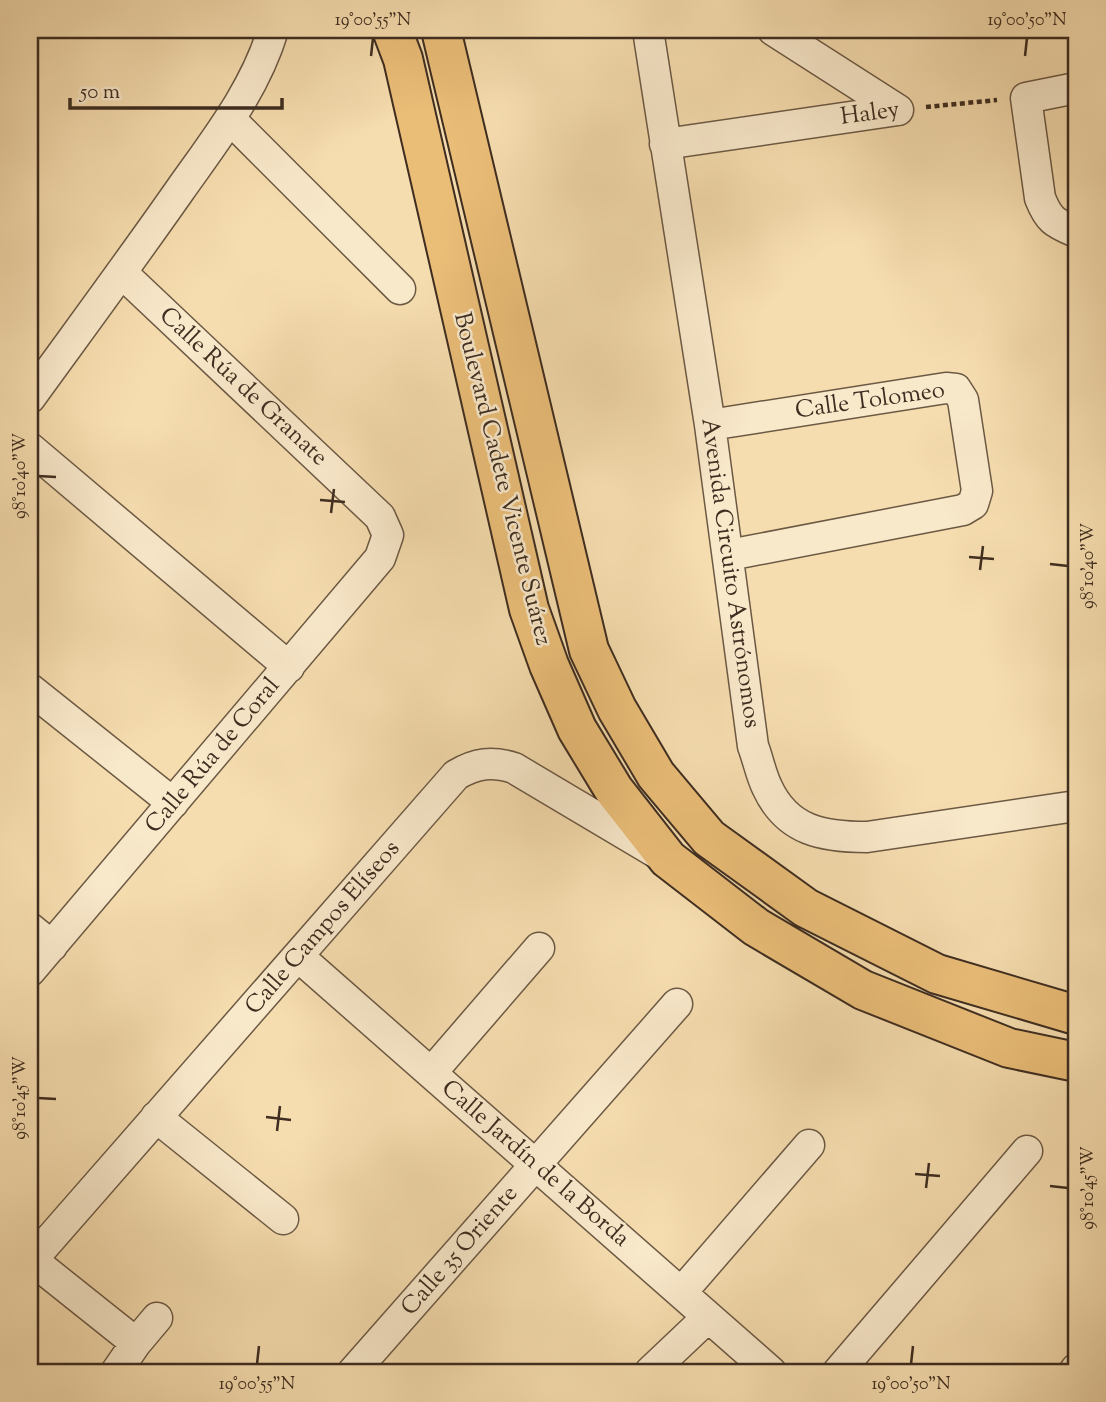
<svg xmlns="http://www.w3.org/2000/svg" width="1106" height="1402" font-family="'Sorts Mill Goudy',serif">
	<style>
		.lines { fill: none; stroke-linecap: round; stroke-linejoin: round }
		.minor-casing { stroke: #6c5944; stroke-width: 33 }
		.major-casing { stroke: #3e2d20; stroke-width: 42 }
		.path { stroke: #3e2d20; stroke-width: 4.5; stroke-dasharray: 5 3.5; stroke-linecap: butt }
		.minor { stroke: #f9e9cb; stroke-width: 30 }
		.major { stroke: #ebbe78; stroke-width: 38 }
		.ticks { fill: none; stroke: #3e2d20; stroke-width: 2.5 }
		.labels { text-anchor: middle; dominant-baseline: central; stroke-width: 5; stroke-linejoin: round; paint-order: stroke }
		.street-label { font-size: 24px; fill: #3e2d20; stroke: #f9e9cb }
		.neatline { fill: none; stroke: #3e2d20; stroke-width: 2.5 }
		.ticks-label { font-size: 18px; text-anchor: middle; fill: #3e2d20 }
	</style>
	<rect width="100%" height="100%" fill="#f6ddaf"/>
	<filter id="stains"><feTurbulence type="fractalNoise" baseFrequency=".00286" numOctaves="4"/><feColorMatrix values="0 0 0 0 .2 0 0 0 0 .09 0 0 0 0 .02 0 0 0 .5 -.17"/></filter>
	<radialGradient id="worn" r=".72"><stop offset=".6" stop-color="#630" stop-opacity="0"/><stop offset="1" stop-color="#630" stop-opacity=".3"/></radialGradient>
	<g class="lines">
		<defs>
			<path id="minor" d="M 648,30 L 710,425 L 753,746 C 758,759 761,775 767,787 C 787,831 823,837 867,837 L 1076,806
				M 773,30 L 898,110
				M 1076,88 L 1026,98 L 1040,198 C 1049,221 1055,223 1076,232
				M 230,119 L 400,289
				M 665,144 L 898,110
				M 30,398 C 80,329 131,260 180,190 C 216,139 255,90 273,30
				M 710,425 L 946,388 L 956,389 L 963,400 L 977,491 L 973,504 L 963,510 L 729,555
				M 30,448 L 289,667
				M 30,689 L 173,803
				M 30,928 L 52,946
				M 299,957 L 771,1372
				M 30,971 L 380,558 L 388,535 L 380,517 L 122,273
				M 431,1073 L 539,948
				M 156,1117 L 283,1219
				M 32,1260 L 136,1343
				M 30,1262 L 456,775 C 476,763 492,761 514,768 L 657,853
				M 681,1293 L 809,1145
				M 116,1372 L 136,1343 L 157,1318
				M 353,1372 L 677,1004
				M 650,1372 L 708,1317
				M 838,1372 L 1027,1151
				M 1074,1372 L 1076,1369"/>
			<path id="major" d="M 392,30 L 403,59 L 529,609 L 549,665 L 577,729 L 614,790 L 668,859 L 756,927 L 863,990 L 1009,1048 L 1076,1062
				M 441,30 L 589,650 L 617,709 L 656,775 L 709,838 L 806,908 L 937,974 L 1076,1015"/>
		</defs>
		<!-- minor casing -->
		<use href="#minor" class="minor-casing"/>
		<!-- major casing -->
		<use href="#major" class="major-casing"/>
		<!-- path -->
		<path class="path" d="M 926,107 L 997,100"/>
		<!-- minor -->
		<use href="#minor" class="minor"/>
		<!-- major -->
		<use href="#major" class="major"/>
	</g>
	<!-- ticks -->
	<path class="ticks" d="M 371,56 L 373,38M 1025,56 L 1027,38M 38,476 L 56,477M 320,500 L 345,502M 331,513 L 334,489M 969,557 L 994,559M 1050,564 L 1068,566M 980,570 L 983,546M 38,1098 L 56,1099M 266,1117 L 291,1120M 277,1131 L 280,1106M 915,1174 L 940,1176M 1050,1186 L 1068,1188M 926,1188 L 929,1163M 257,1364 L 259,1346M 911,1364 L 913,1346"/>
	<g class="labels">
		<!-- street labels -->
		<g class="street-label">
			<text transform="translate(870 114) rotate(-8)">Haley</text>
			<text transform="translate(243 387) rotate(43)">Calle Rúa de Granate</text>
			<text transform="translate(870 401) rotate(-8)">Calle Tolomeo</text>
			<text transform="translate(502 479) rotate(76)">Boulevard Cadete Vicente Suárez</text>
			<text transform="translate(730 573) rotate(82)">Avenida Circuito Astrónomos</text>
			<text transform="translate(213 756) rotate(-50)">Calle Rúa de Coral</text>
			<text transform="translate(323 928) rotate(-49)">Calle Campos Elíseos</text>
			<text transform="translate(535 1164) rotate(41)">Calle Jardín de la Borda</text>
			<text transform="translate(460 1251) rotate(-49)">Calle 35 Oriente</text>
		</g>
	</g>
	<!-- margin -->
	<rect width="1106" height="1402" fill="none" stroke="#f6ddaf" stroke-width="77"/>
	<!-- scale -->
	<path d="M70 98v10h212v-10" fill="none" stroke="#3e2d20" stroke-width="3.5"/>
	<text x="80" y="98" font-size="21" fill="#3e2d20" stroke="#f9e9cb" stroke-width="5" paint-order="stroke">50 m</text>
	<rect x="38" y="38" width="1030" height="1326" class="neatline"/>
	<g class="ticks-label">
		<text x="373" y="25">19°00'55"N</text>
		<text x="1027" y="25">19°00'50"N</text>
		<text transform="translate(19 476) rotate(-90)" y="6">98°10'40"W</text>
		<text transform="translate(1087 566) rotate(-90)" y="6">98°10'40"W</text>
		<text transform="translate(19 1098) rotate(-90)" y="6">98°10'45"W</text>
		<text transform="translate(1087 1188) rotate(-90)" y="6">98°10'45"W</text>
		<text x="257" y="1389">19°00'55"N</text>
		<text x="911" y="1389">19°00'50"N</text>
	</g>
	<rect width="100%" height="100%" filter="url(#stains)"/>
	<rect width="100%" height="100%" fill="url(#worn)"/>
</svg>
